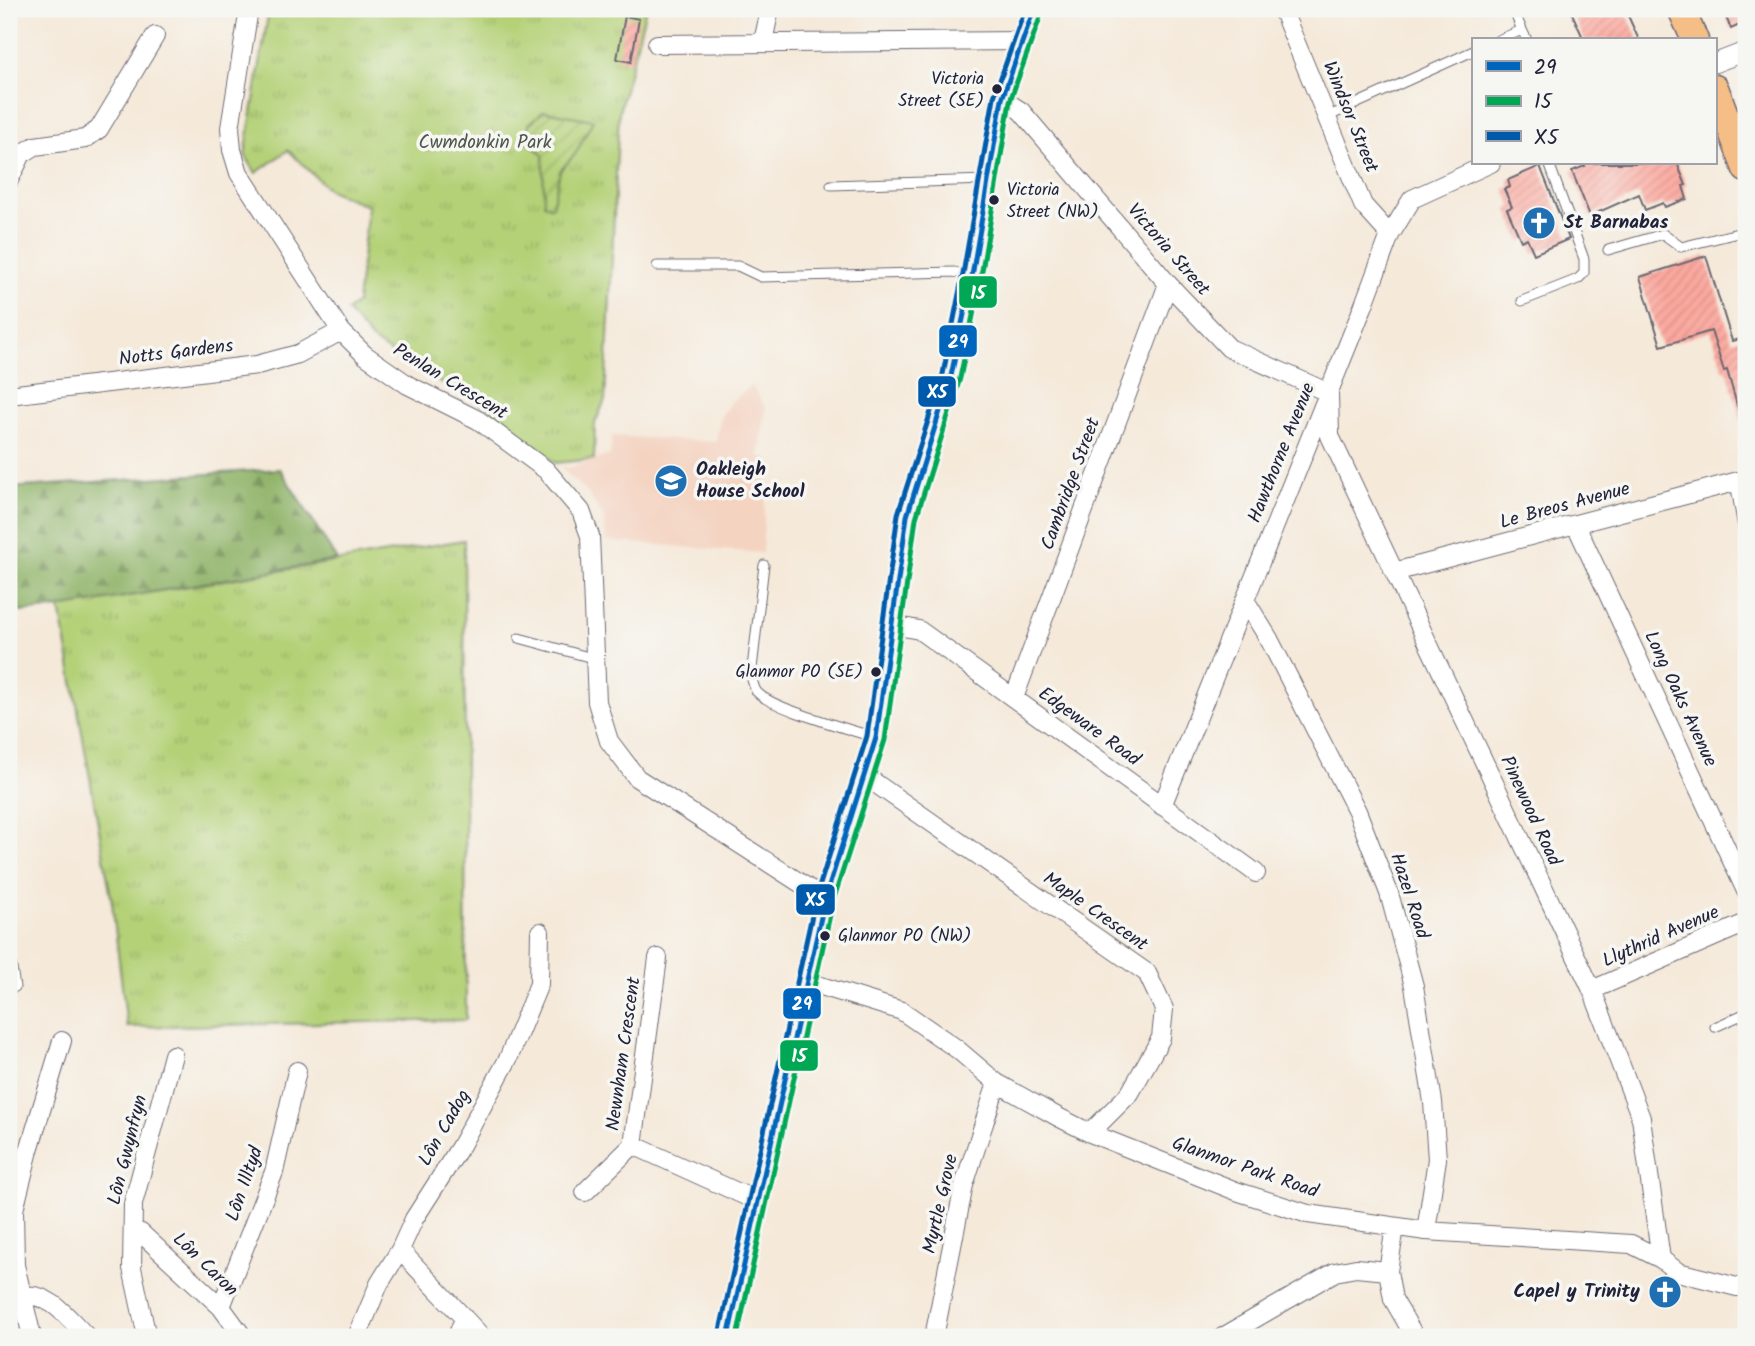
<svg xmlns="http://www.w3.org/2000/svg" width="1755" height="1346" font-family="Kalam,sans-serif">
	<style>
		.built { fill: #f4d3c1 }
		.forest { fill: url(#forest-firs); stroke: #586a52; stroke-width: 2 }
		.park { fill: url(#park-tufts); stroke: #6b7a59; stroke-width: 2 }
		.garden { fill: url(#garden-furrows); stroke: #6b7a59; stroke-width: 2 }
		.building { fill: url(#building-hatch) }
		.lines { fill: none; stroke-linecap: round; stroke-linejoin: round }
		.service-casing { stroke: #6c6872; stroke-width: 11 }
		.minor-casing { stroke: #6c6872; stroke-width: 20 }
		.tertiary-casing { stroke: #6c6872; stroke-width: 24 }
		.primary-casing { stroke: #6c6872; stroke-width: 29 }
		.service { stroke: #fff; stroke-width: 9 }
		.minor { stroke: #fff; stroke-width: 18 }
		.tertiary { stroke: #fff; stroke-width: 21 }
		.primary { stroke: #f6be87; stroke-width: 26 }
		.bus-1-casing { stroke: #f6f6f2; stroke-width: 10 }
		.bus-2-casing { stroke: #f6f6f2; stroke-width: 10 }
		.bus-3-casing { stroke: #f6f6f2; stroke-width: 10 }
		.bus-1 { stroke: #0065bd; stroke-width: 5 }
		.bus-2 { stroke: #00a754; stroke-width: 5 }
		.bus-3 { stroke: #005aab; stroke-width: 5 }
		.bus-dot { fill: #22223b; stroke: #f6f6f2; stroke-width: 2.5 }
		.labels { text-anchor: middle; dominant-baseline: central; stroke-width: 7; stroke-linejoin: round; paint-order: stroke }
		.bus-label { font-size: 17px; fill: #22223b; stroke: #f6f6f2; text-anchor: end }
		.street-label { font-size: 19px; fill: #22223b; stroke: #f6f6f2 }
		.park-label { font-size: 19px; fill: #4e574d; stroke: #f6f6f2 }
		.poi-label { font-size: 19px; font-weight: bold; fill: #22223b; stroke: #f6f6f2; text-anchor: start }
		.line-badge { stroke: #f6f6f2; stroke-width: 2.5 }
		.badge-label { font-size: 19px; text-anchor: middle; font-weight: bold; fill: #fff }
	</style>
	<defs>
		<pattern id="forest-firs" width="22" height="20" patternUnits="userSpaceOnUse" patternTransform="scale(1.75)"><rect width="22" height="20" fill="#8fb368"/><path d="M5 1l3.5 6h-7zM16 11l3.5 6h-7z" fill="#749157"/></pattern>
		<pattern id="park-tufts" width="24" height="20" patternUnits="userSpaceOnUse" patternTransform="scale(1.75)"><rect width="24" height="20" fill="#b4d177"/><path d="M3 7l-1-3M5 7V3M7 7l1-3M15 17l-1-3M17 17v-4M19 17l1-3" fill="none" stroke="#9ab368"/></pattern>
		<pattern id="garden-furrows" width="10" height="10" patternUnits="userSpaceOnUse" patternTransform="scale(1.75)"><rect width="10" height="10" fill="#b4d177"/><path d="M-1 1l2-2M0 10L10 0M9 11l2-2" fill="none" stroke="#9ab368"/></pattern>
		<pattern id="building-hatch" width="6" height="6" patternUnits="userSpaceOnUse" patternTransform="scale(1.75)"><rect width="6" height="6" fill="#fca99f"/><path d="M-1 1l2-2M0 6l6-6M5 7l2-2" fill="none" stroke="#d8918a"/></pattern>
	</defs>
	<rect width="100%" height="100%" fill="#f6f6f2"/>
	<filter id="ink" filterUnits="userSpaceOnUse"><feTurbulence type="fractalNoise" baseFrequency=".0143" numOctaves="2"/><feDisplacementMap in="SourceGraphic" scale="14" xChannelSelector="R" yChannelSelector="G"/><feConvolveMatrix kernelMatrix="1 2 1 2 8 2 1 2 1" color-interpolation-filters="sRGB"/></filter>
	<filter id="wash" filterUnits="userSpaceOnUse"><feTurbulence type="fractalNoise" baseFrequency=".00686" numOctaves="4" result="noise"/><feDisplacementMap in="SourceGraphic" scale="28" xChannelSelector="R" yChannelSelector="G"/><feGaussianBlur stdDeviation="1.57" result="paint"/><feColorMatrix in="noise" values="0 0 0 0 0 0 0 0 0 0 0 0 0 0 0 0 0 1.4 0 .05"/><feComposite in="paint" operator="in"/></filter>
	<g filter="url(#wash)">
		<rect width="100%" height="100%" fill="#f5e9d9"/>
		<!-- built -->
		<path class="built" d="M 752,386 L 766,409 L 759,456 L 768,458 L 762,553 L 606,541 L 604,518 L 588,493 L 562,469 L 566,466 L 568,468 L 610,455 L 612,436 L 716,442 L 721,416 L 732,401 Z"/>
		<!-- forest -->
		<path class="forest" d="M 9,9 L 20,9 L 9,45 Z
			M 280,469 L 337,560 L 60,608 L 9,613 L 9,488 Z"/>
		<!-- park -->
		<path class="park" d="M 269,9 L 646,9 L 619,112 L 605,400 L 595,423 L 594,459 L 555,463 L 491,409 L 416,370 L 372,340 L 347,311 L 357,303 L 368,206 L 329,190 L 288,150 L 256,173 L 245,155 Z
			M 464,540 L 466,1020 L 127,1027 L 112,903 L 60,608 Z"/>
		<!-- garden -->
		<path class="garden" d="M 544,111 L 593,120 L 576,153 L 560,171 L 552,207 L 544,204 L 543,155 L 526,140 L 529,124 Z"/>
		<g id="blocks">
			<!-- building -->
			<path class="building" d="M 1570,9 L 1625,9 L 1639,40 L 1584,40 Z
				M 1741,9 L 1746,9 L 1746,22 L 1731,29 L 1725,15 Z
				M 625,16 L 639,19 L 631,62 L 617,59 Z
				M 1584,163 L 1677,163 L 1686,185 L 1683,186 L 1687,199 L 1665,207 L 1663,203 L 1645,210 L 1639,194 L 1590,216 L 1572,171 L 1585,166 Z
				M 1540,166 L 1569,239 L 1534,254 L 1527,238 L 1521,241 L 1507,209 L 1512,207 L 1504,189 L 1510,187 L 1508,180 Z
				M 1706,256 L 1732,341 L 1746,337 L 1746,422 L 1742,423 L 1727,370 L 1724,371 L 1711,331 L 1661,346 L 1640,277 Z"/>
		</g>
	</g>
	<g filter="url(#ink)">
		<use href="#blocks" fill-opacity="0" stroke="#6c6872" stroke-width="2"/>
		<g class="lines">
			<defs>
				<path id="service" d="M 1513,9 L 1522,30
					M 1498,40 L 1522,30 L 1527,40
					M 1327,117 L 1473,51
					M 831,185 L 987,180
					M 1608,250 L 1663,234 L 1681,247 L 1746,231
					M 657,266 L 738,266 L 761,277 L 954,272 L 972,276
					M 1522,301 L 1578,279 L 1584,273 L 1584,259 L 1549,163
					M 1735,482 L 1746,545
					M 764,565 L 751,677 C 753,681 754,689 757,692 C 770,708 853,730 876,738
					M 519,638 L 596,659
					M 9,949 L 15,987 L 9,987
					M 1715,1027 L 1746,1013"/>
				<path id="minor" d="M 249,9 L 230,128 L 232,150 L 239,173 L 341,331 L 365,355 L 408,385 L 478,420 L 546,470 L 581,511 L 590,536 L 597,702 L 609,741 L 637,778 L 825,899
					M 1282,9 L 1363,205 L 1390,235
					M 763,42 L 770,9
					M 657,44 L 1022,41
					M 1715,63 L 1746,51
					M 1002,99 L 1021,111 L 1168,284 L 1229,348 L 1329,393
					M 9,180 L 22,154 L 35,146 L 85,139 L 99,129 L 155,36
					M 1329,393 L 1330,436 L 1592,990 L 1641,1118 L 1661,1259
					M 9,395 L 257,365 L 298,354 L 341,331
					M 1576,525 L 1746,891
					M 1394,572 L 1746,479
					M 1245,600 L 1269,639 L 1357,811 L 1389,893 L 1414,986 L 1433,1102 L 1437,1159 L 1426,1231
					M 893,625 L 919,630 L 1256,873
					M 1014,698 L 1168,284
					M 865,776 L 1147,973 L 1164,1009 L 1161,1038 L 1130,1093 L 1090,1133
					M 1162,806 L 1363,307 L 1390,235 L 1412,199 L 1491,163
					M 658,958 L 633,1145 L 759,1202
					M 808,982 L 902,1011 L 957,1049 L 997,1083 L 1058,1117 L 1090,1133 L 1236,1191 L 1308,1214 L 1426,1231 L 1631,1244 L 1661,1259 L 1678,1272 L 1737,1287 L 1746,1287
					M 1592,990 L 1746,923
					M 585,1192 L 633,1145
					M 1395,1227 L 1388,1271 L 1393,1299 L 1415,1337
					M 133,1232 L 141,1233 L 221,1307 L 243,1337
					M 400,1250 L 482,1337
					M 23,1295 C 51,1293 69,1319 87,1337
					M 221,1307 L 274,1172 L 297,1071
					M 32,1337 L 15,1265 L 14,1210 L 29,1150 L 62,1041
					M 147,1337 L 132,1268 L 133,1204 L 173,1055
					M 357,1337 L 379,1284 L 400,1250 L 414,1219 L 460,1147 L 508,1059 L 539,984 L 540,932
					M 457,1337 L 464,1318
					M 934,1337 L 964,1185 L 997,1083
					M 1223,1337 L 1335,1272 L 1356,1268 L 1388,1271"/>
				<path id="tertiary" d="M 728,1337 L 825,899 L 876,738 L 907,516 L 951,376 L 972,276 L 1002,99 L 1034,9"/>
				<path id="primary" d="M 1681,9 L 1695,40
					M 1715,88 L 1746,169"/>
			</defs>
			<!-- service casing -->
			<use href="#service" class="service-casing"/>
			<!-- minor casing -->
			<use href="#minor" class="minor-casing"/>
			<!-- tertiary casing -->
			<use href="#tertiary" class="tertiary-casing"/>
			<!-- primary casing -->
			<use href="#primary" class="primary-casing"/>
			<!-- service -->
			<use href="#service" class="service"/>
			<!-- minor -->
			<use href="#minor" class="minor"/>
			<!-- tertiary -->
			<use href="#tertiary" class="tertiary"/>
			<!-- primary -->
			<use href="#primary" class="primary"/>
			<defs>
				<path id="bus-1" d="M 728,1337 L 825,899 L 876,738 L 907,516 L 951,376 L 972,276 L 1002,99 L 1034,9"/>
				<path id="bus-2" d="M 737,1337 L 833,901 L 885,740 L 916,518 L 960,378 L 981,277 L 1010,101 L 1042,12"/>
				<path id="bus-3" d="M 719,1335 L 816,897 L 867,736 L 898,514 L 943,374 L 963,274 L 994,97 L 1025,9"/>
			</defs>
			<!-- bus-1 casing -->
			<use href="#bus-1" class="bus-1-casing"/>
			<!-- bus-2 casing -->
			<use href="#bus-2" class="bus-2-casing"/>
			<!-- bus-3 casing -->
			<use href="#bus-3" class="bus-3-casing"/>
			<!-- bus-1 -->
			<use href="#bus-1" class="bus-1"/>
			<!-- bus-2 -->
			<use href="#bus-2" class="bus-2"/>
			<!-- bus-3 -->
			<use href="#bus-3" class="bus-3"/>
		</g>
	</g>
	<!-- icons -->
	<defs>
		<symbol id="church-disc" viewBox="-11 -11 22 22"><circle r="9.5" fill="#1f6fb2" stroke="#f6f6f2"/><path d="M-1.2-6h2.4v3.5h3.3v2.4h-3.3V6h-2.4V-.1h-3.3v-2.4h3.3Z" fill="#fff"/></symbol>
		<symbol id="school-disc" viewBox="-11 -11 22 22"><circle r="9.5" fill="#1f6fb2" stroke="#f6f6f2"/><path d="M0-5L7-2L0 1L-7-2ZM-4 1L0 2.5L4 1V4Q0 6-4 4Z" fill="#fff"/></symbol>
	</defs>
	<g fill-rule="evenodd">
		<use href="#church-disc" x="1520" y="204" width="38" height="38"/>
		<use href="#school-disc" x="652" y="462" width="38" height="38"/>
		<use href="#church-disc" x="1646" y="1273" width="38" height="38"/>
	</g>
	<!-- markers -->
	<g class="bus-dot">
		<circle cx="997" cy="89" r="6"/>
		<circle cx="994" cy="200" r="6"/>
		<circle cx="876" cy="672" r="6"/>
		<circle cx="825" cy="936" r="6"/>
	</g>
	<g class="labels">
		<!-- bus labels -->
		<g class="bus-label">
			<text x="984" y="79">Victoria<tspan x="984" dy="22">Street (SE)</tspan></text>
			<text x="1007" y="190" text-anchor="start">Victoria<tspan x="1007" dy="22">Street (NW)</tspan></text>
			<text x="863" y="672">Glanmor PO (SE)</text>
			<text x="838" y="936" text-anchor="start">Glanmor PO (NW)</text>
		</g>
		<!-- street labels -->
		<g class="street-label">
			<text transform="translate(1350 117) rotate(68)">Windsor Street</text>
			<text transform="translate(1168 250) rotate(49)">Victoria Street</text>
			<text transform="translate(176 353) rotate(-7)">Notts Gardens</text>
			<text transform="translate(450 382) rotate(31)">Penlan Crescent</text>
			<text transform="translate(1282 453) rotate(-68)">Hawthorne Avenue</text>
			<text transform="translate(1071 484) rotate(-70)">Cambridge Street</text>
			<text transform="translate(1565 506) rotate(-15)">Le Breos Avenue</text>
			<text transform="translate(1680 699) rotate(65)">Long Oaks Avenue</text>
			<text transform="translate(1089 727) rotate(36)">Edgeware Road</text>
			<text transform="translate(1530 811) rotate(65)">Pinewood Road</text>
			<text transform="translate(1409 896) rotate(72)">Hazel Road</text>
			<text transform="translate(1095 912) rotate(35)">Maple Crescent</text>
			<text transform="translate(1661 937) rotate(-24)">Llythrid Avenue</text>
			<text transform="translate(624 1054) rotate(-82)">Newnham Crescent</text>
			<text transform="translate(445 1128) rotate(-60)">Lôn Cadog</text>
			<text transform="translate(128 1150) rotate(-76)">Lôn Gwynfryn</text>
			<text transform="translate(1245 1168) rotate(19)">Glanmor Park Road</text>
			<text transform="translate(245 1184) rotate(-71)">Lôn Illtyd</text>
			<text transform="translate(941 1204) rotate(-77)">Myrtle Grove</text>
			<text transform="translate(205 1265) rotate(44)">Lôn Caron</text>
		</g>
		<!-- park labels -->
		<g class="park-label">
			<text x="485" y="143">Cwmdonkin Park</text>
		</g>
		<!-- poi labels -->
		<g class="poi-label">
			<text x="1564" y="223">St Barnabas</text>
			<text x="696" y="470">Oakleigh<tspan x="696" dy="22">House School</tspan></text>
			<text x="1640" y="1292" text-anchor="end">Capel y Trinity</text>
		</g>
	</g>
	<g class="line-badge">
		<rect x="958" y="275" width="40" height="34" rx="7" fill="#00a754"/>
		<rect x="938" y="324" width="40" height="34" rx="7" fill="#0065bd"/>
		<rect x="917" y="375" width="40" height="33" rx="7" fill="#005aab"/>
		<rect x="795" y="883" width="41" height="33" rx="7" fill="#005aab"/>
		<rect x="782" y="987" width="40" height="33" rx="7" fill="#0065bd"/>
		<rect x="779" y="1039" width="40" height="33" rx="7" fill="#00a754"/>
	</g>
	<g class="badge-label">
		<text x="978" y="299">15</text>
		<text x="958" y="348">29</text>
		<text x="937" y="398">X5</text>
		<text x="815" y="906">X5</text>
		<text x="802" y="1010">29</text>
		<text x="799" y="1062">15</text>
	</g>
	<!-- margin -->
	<rect width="1755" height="1346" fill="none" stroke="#f6f6f2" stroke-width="35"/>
	<!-- legend -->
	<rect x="1472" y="38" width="245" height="126" fill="#f6f6f2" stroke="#a1a1a9" stroke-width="2"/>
	<rect x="1486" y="61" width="35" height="10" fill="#0065bd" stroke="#a1a1a9" stroke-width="2"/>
	<text x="1534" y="74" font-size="21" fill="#22223b">29</text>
	<rect x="1486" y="96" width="35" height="10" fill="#00a754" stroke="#a1a1a9" stroke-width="2"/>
	<text x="1534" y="108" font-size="21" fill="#22223b">15</text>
	<rect x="1486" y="131" width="35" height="10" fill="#005aab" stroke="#a1a1a9" stroke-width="2"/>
	<text x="1534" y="144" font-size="21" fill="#22223b">X5</text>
</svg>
